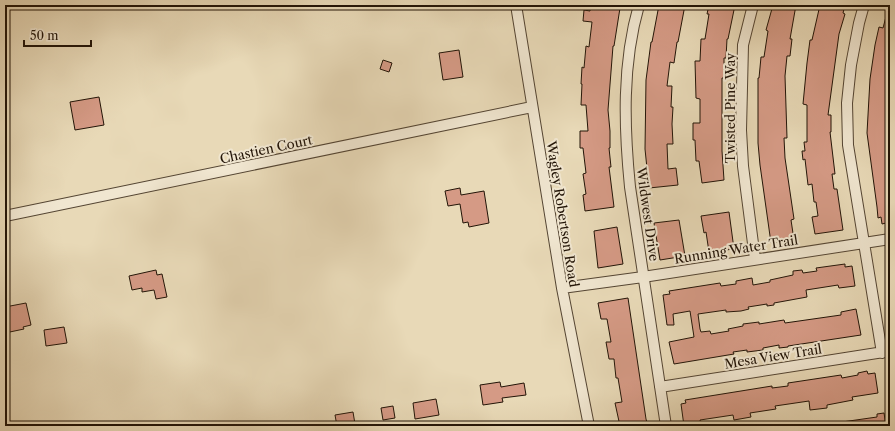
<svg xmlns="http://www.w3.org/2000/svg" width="895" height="431" font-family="'Libre Caslon Text',serif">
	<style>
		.building { fill: #d59a85; stroke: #221407 }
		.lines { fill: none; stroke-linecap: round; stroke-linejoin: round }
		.minor-casing { stroke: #544533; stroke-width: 12 }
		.minor { stroke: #f0e6d0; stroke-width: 10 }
		.labels { text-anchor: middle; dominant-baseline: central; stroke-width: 4; stroke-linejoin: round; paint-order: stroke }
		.street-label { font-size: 13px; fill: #221407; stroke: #f0e6d0 }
	</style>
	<rect width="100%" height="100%" fill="#e8d9b7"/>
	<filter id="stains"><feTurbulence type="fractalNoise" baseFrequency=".005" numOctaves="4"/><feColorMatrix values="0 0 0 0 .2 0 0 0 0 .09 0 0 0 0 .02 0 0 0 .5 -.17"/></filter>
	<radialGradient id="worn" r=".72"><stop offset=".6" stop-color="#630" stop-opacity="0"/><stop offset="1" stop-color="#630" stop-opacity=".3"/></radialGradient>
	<!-- building -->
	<path class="building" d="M 590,5 L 620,8 L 614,46 L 613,46 L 608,110 L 610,131 L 610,148 L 609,148 L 611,167 L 609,167 L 614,207 L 585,211 L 583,195 L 586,194 L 583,174 L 586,173 L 583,148 L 580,148 L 580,131 L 588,131 L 586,105 L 581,105 L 582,84 L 581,84 L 582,67 L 584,68 L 586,46 L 589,47 L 592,22 L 583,21 L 584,10 L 590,11 Z
		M 659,5 L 685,5 L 678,42 L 677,42 L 674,63 L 670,62 L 667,86 L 672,86 L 671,107 L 673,107 L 672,124 L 673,144 L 667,144 L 668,169 L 676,168 L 678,185 L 649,188 L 645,149 L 646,80 L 651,42 L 652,42 Z
		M 709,5 L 735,5 L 728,39 L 727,39 L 726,58 L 724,58 L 724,78 L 722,78 L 722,151 L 724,180 L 702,183 L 699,161 L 696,161 L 695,140 L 693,140 L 693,123 L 700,123 L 700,99 L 696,98 L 695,61 L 700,61 L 701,39 L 705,39 L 709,14 L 707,14 Z
		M 773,5 L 796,5 L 790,39 L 792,39 L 790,56 L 787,56 L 785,76 L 787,138 L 784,138 L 785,158 L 794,219 L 791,220 L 794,240 L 771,243 L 760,165 L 758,143 L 758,78 L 759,78 L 761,57 L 764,57 L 768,31 L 766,30 Z
		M 820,5 L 845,5 L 843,13 L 845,14 L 839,34 L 828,115 L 831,115 L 831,132 L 830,132 L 835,174 L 832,174 L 834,189 L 837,189 L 843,230 L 815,234 L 812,217 L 818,216 L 816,202 L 814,202 L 812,184 L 808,185 L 805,159 L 803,160 L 802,151 L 805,151 L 804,142 L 807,142 L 807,105 L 803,104 L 807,63 L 810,40 L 812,40 Z
		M 888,9 L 890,10 L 890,222 L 882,224 L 881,217 L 878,218 L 877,207 L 867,133 L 870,79 L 875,45 L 879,27 L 883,28 Z
		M 459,50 L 463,77 L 443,80 L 439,53 Z
		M 383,60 L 392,63 L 389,72 L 380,69 Z
		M 99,97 L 104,125 L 75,130 L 70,102 Z
		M 460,188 L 461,195 L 484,191 L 489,223 L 469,227 L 468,222 L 463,223 L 460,204 L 448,206 L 445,191 Z
		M 729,212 L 734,249 L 709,252 L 706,232 L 704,233 L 701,216 Z
		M 679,220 L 685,256 L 660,260 L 654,223 Z
		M 617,227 L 623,264 L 598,268 L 594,231 Z
		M 845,264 L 845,267 L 852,266 L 855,286 L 839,288 L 838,285 L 806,290 L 807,297 L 774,303 L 774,305 L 767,306 L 767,304 L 748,307 L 749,309 L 741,311 L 726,312 L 726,310 L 698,314 L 700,329 L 701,332 L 710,331 L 711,334 L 729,331 L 728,329 L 743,326 L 743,324 L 759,322 L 759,324 L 784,320 L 785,323 L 841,315 L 841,312 L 856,309 L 861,335 L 788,346 L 788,347 L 779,348 L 779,345 L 763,348 L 763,350 L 747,352 L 747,350 L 733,352 L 734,354 L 674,364 L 669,342 L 694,337 L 690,311 L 673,314 L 674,325 L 667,325 L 663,295 L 670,294 L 669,291 L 720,283 L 721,286 L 736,284 L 736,281 L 752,278 L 753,285 L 770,282 L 770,280 L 793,275 L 793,271 L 802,270 L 803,273 L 817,271 L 816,268 Z
		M 156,270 L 157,275 L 162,274 L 167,297 L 156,299 L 154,290 L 142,292 L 142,288 L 132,290 L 129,276 Z
		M 628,298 L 646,419 L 648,426 L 620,426 L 615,403 L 622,402 L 618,378 L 616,378 L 614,359 L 609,359 L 606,342 L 611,342 L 607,319 L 601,319 L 598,303 Z
		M 26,303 L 31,325 L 23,327 L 24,329 L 5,333 L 5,307 Z
		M 64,327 L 67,343 L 46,346 L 44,330 Z
		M 867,371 L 868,374 L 875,373 L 878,393 L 852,397 L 853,400 L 827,405 L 827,408 L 810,410 L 809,401 L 775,406 L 776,409 L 750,413 L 751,417 L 734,420 L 733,415 L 700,420 L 701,425 L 684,426 L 681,404 L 686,403 L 685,400 L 772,386 L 772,388 L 788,386 L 788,383 L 841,375 L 842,378 L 858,375 L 858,373 Z
		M 500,382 L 501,387 L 524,383 L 526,395 L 502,398 L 503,402 L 483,405 L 480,385 Z
		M 436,399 L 439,415 L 415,419 L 413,403 Z
		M 393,406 L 395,418 L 383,420 L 381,408 Z
		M 353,412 L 355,424 L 337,426 L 335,415 Z
		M 884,413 L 886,426 L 842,426 L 842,422 L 877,417 L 877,414 Z"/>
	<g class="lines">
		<defs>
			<path id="minor" d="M 516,5 L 562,288 L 589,426
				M 639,5 C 622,64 624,126 630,187 L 666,426
				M 753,5 L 743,45 L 741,130 L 743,166 L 755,259
				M 864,5 L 859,23 L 851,65 L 847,103 L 848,145 L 882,353
				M 5,216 L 532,107
				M 562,288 L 643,277 L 890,239
				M 660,387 L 890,351"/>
		</defs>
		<!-- minor casing -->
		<use href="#minor" class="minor-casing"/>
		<!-- minor -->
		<use href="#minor" class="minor"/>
	</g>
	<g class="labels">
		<!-- street labels -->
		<g class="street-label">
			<text transform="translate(730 108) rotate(-90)">Twisted Pine Way</text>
			<text transform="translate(266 149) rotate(-12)">Chastien Court</text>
			<text transform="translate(563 214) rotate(81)">Wagley Robertson Road</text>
			<text transform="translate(648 214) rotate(82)">Wildwest Drive</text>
			<text transform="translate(736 249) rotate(-9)">Running Water Trail</text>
			<text transform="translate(773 356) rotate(-9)">Mesa View Trail</text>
		</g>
	</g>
	<!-- margin -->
	<rect width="895" height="431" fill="none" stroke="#e8d9b7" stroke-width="20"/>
	<rect x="6" y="6" width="883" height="419" fill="none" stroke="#221407" stroke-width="2"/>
	<rect x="10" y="10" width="875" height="411" fill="none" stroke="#221407"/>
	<!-- scale -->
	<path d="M24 40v6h67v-6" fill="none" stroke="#221407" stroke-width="2"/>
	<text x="30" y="40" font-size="12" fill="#221407" stroke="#f0e6d0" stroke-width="3" paint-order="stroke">50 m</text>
	<rect width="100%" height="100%" filter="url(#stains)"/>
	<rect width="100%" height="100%" fill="url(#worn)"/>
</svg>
